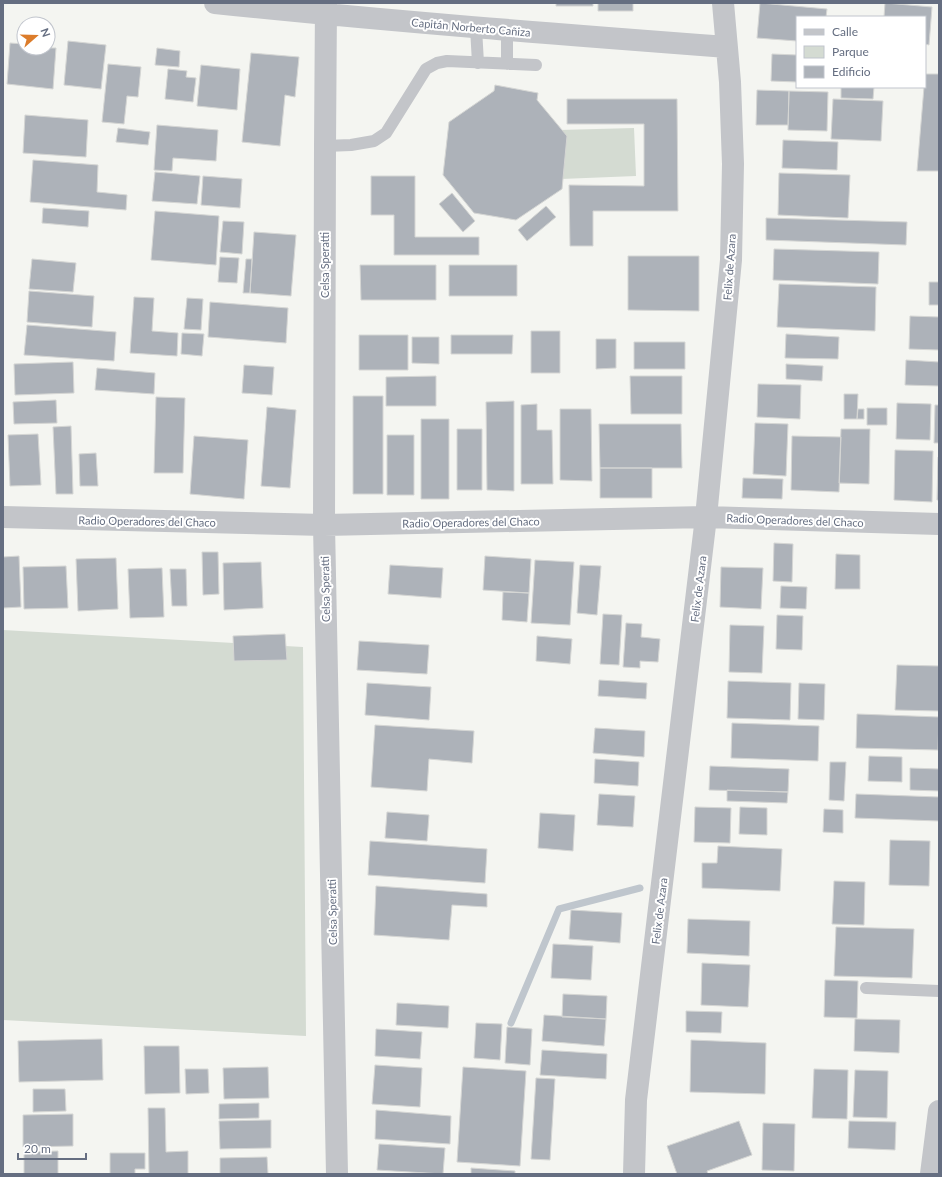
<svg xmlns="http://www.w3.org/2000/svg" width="942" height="1177" font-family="Lato,sans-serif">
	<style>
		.green { fill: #d4dbd2 }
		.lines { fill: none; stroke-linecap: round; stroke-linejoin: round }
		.stream { stroke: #bfc6cd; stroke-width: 7 }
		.building { fill: #adb2b9; stroke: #d5d6d4 }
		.service { stroke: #c3c5c9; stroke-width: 12 }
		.minor { stroke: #c3c5c9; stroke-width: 22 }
		.labels { text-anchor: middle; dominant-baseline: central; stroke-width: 4; stroke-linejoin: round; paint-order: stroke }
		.street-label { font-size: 11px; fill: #656e81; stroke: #fff }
	</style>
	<rect width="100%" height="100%" fill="#f4f5f1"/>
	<!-- green -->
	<path class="green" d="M 634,128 L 636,176 L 561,179 L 559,130 Z
		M 3,630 L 303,647 L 306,1036 L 3,1020 Z"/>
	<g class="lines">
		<!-- stream -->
		<path class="stream" d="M 511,1023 L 559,909 L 640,888"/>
	</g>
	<!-- building -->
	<path class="building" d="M 556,3 L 593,3 L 593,6 L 556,6 Z
		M 598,3 L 633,3 L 633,11 L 598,11 Z
		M 760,3 L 827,9 L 826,17 L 797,17 L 797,41 L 757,38 Z
		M 885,3 L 932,7 L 929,45 L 925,44 L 925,17 L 884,17 Z
		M 24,41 L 24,48 L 56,48 L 53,89 L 7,84 L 10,43 L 24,44 Z
		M 68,41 L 106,45 L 101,89 L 64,85 Z
		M 157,48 L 180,51 L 179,67 L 155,65 Z
		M 251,53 L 299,57 L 295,97 L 285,95 L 280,146 L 242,142 Z
		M 772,54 L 797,55 L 797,82 L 771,81 Z
		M 108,64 L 141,67 L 138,97 L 127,96 L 124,124 L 102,122 Z
		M 201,65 L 240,69 L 237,110 L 197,106 Z
		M 168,69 L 187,71 L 186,77 L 196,78 L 193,102 L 165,99 Z
		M 925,74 L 939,74 L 939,171 L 917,171 L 924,87 L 925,87 Z
		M 495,85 L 538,93 L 537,100 L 567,136 L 562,189 L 516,220 L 474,213 L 443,175 L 449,122 L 494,91 Z
		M 841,87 L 874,87 L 873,99 L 841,98 Z
		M 757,90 L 789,91 L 788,125 L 756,125 Z
		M 789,91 L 828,92 L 827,131 L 788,130 Z
		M 567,99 L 677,99 L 678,211 L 593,211 L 593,246 L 570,246 L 569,185 L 644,186 L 644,124 L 567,124 Z
		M 833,99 L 883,101 L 881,141 L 831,139 Z
		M 25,115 L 88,120 L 86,157 L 23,153 Z
		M 157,125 L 218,130 L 216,161 L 173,158 L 172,171 L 154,170 Z
		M 118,128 L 150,132 L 148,145 L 116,142 Z
		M 783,140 L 838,142 L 837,170 L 782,168 Z
		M 33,160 L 98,165 L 97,192 L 127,195 L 126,210 L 30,202 Z
		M 155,172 L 200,176 L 197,204 L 152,201 Z
		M 779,173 L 850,175 L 848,218 L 778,215 Z
		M 203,176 L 242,179 L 240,208 L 201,205 Z
		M 371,176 L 415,176 L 415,237 L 479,237 L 479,255 L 394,255 L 394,215 L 371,215 Z
		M 452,193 L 475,221 L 463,232 L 439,204 Z
		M 546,206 L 556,217 L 527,241 L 518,230 Z
		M 43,208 L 89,211 L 88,227 L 42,223 Z
		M 155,211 L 219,216 L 216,265 L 151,260 Z
		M 766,218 L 907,222 L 906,245 L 766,240 Z
		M 223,221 L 244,222 L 242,254 L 220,252 Z
		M 254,232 L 296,235 L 291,296 L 250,293 Z
		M 774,249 L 879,252 L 878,284 L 773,280 Z
		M 628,256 L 699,256 L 699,311 L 628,310 Z
		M 220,257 L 239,258 L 237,283 L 218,282 Z
		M 32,259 L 76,263 L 73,292 L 29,289 Z
		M 246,259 L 252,259 L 250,293 L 243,293 Z
		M 360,265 L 436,265 L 436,300 L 361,300 Z
		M 449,265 L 517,265 L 517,296 L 449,296 Z
		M 929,282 L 939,282 L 939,305 L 929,305 Z
		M 779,284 L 876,287 L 875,331 L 777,327 Z
		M 29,291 L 94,296 L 92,327 L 27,322 Z
		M 134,297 L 154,298 L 152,331 L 178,333 L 177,356 L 130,353 Z
		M 187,298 L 203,299 L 201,330 L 184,329 Z
		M 210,302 L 288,308 L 286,343 L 208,337 Z
		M 910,316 L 939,317 L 939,350 L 909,349 Z
		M 27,325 L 116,332 L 114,361 L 24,355 Z
		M 531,331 L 560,331 L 560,373 L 531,373 Z
		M 182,333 L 204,334 L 202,356 L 181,354 Z
		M 786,334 L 839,337 L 838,359 L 785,358 Z
		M 359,335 L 408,335 L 408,370 L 359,370 Z
		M 451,335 L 513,335 L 512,354 L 451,354 Z
		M 412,337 L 439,337 L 439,364 L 412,363 Z
		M 596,339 L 616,339 L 616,368 L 596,369 Z
		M 634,342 L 685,342 L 685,369 L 634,369 Z
		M 906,360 L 939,362 L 939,386 L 905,385 Z
		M 73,362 L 74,393 L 15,395 L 14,364 Z
		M 786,364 L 823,366 L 822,381 L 786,379 Z
		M 244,365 L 274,367 L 272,395 L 242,393 Z
		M 97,368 L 155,373 L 154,394 L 95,390 Z
		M 436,376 L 436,406 L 386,406 L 386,377 Z
		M 630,376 L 682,376 L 682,414 L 631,414 Z
		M 758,384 L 801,385 L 800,419 L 757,417 Z
		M 844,394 L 858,394 L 857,419 L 844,419 Z
		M 353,396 L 383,396 L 383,494 L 353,494 Z
		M 156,397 L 185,398 L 183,473 L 154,473 Z
		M 56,400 L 57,423 L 14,424 L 13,402 Z
		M 514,401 L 514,491 L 487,490 L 486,402 Z
		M 897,403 L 931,404 L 930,440 L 896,439 Z
		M 537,404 L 537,430 L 552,430 L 553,484 L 521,484 L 521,405 Z
		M 935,405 L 939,405 L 939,443 L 934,443 Z
		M 267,407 L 296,410 L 290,488 L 261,486 Z
		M 867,408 L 887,408 L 887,425 L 867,425 Z
		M 560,409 L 591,409 L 592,481 L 560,480 Z
		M 858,409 L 864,409 L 864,419 L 857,419 Z
		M 421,419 L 449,419 L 449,499 L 421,499 Z
		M 755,423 L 788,424 L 786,476 L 753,474 Z
		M 599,424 L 681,424 L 682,468 L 600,468 Z
		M 71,426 L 73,494 L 56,494 L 53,427 Z
		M 457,429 L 482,429 L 482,490 L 457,490 Z
		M 841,429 L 870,429 L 869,484 L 839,483 Z
		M 38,434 L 41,485 L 10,486 L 8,435 Z
		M 387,435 L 414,435 L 414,495 L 387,495 Z
		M 194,436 L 248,440 L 244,499 L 190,494 Z
		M 792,436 L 841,437 L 839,492 L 791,490 Z
		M 895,450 L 933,451 L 932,502 L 894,500 Z
		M 96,453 L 98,486 L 80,486 L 79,454 Z
		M 938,457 L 939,457 L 939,500 L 937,500 Z
		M 600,468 L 652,468 L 652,498 L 600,498 Z
		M 743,478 L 783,479 L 782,499 L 742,498 Z
		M 774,543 L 793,544 L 792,582 L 773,581 Z
		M 202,552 L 218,552 L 219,594 L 203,595 Z
		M 836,554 L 860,555 L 860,589 L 835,589 Z
		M 19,556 L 21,607 L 3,608 L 3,557 Z
		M 485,556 L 531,559 L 529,593 L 483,590 Z
		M 116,558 L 118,609 L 78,611 L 76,559 Z
		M 535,560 L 574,562 L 570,625 L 531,623 Z
		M 261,562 L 263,608 L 224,610 L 223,563 Z
		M 390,565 L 443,568 L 441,598 L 388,594 Z
		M 580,565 L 601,566 L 597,615 L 577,613 Z
		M 66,566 L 68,608 L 24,609 L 23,567 Z
		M 721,567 L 763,568 L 761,609 L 720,607 Z
		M 162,568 L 164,617 L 130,618 L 128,569 Z
		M 170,569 L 186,569 L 187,606 L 172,606 Z
		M 781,586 L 807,587 L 806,609 L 780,608 Z
		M 503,592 L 529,593 L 527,622 L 502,620 Z
		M 603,614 L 622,615 L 619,665 L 600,664 Z
		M 777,615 L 803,616 L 802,650 L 776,649 Z
		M 626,623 L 642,624 L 641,637 L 660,639 L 658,662 L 640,661 L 640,668 L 623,667 Z
		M 730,625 L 764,626 L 762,673 L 729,672 Z
		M 285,634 L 287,660 L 234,661 L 233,636 Z
		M 537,636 L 572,639 L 570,664 L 536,661 Z
		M 359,641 L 429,645 L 427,674 L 357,670 Z
		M 897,665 L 939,666 L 939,711 L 895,710 Z
		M 599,680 L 647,683 L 646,699 L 598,696 Z
		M 728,681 L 791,683 L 790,720 L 727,718 Z
		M 367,683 L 431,687 L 429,720 L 365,715 Z
		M 799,683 L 825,684 L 824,720 L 798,719 Z
		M 857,714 L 939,717 L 938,750 L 856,748 Z
		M 732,723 L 819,726 L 818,761 L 731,758 Z
		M 375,725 L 474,731 L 472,763 L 429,759 L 427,791 L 371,787 Z
		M 595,728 L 645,731 L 644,757 L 593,753 Z
		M 869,756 L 902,757 L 902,782 L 868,781 Z
		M 595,759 L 639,762 L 638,786 L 594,783 Z
		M 830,762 L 846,762 L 844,801 L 829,800 Z
		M 710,766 L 789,769 L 788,792 L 709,790 Z
		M 910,768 L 939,769 L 939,791 L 910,790 Z
		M 727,790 L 788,792 L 787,803 L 727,801 Z
		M 599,794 L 635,796 L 633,827 L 597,825 Z
		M 856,794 L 939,797 L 939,821 L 855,818 Z
		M 695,807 L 731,808 L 730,843 L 694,842 Z
		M 740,807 L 767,808 L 767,835 L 739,834 Z
		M 824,809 L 843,810 L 843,833 L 823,832 Z
		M 387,812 L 429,815 L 427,841 L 385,838 Z
		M 540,813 L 575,815 L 573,851 L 538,848 Z
		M 890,840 L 930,841 L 929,886 L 889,885 Z
		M 370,841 L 487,849 L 485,883 L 368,875 Z
		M 718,846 L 782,849 L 780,891 L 702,888 L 702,863 L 717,863 Z
		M 834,881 L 865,882 L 864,925 L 832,924 Z
		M 376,886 L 487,894 L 487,907 L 452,905 L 449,940 L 374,935 Z
		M 571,910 L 622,913 L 620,943 L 569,939 Z
		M 688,919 L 750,921 L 749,956 L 687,953 Z
		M 836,927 L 914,929 L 912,978 L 834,976 Z
		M 553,944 L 593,946 L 591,980 L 551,978 Z
		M 702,963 L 750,965 L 748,1007 L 701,1005 Z
		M 825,980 L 858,981 L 857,1018 L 824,1017 Z
		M 563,994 L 607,996 L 606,1019 L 562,1017 Z
		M 397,1003 L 449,1006 L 448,1028 L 396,1025 Z
		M 686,1011 L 722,1012 L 721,1033 L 686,1032 Z
		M 544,1015 L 606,1019 L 604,1046 L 542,1041 Z
		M 855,1019 L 900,1020 L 899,1053 L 854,1051 Z
		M 476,1023 L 502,1024 L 500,1060 L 474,1058 Z
		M 507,1027 L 532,1029 L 530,1065 L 505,1063 Z
		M 376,1029 L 422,1032 L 420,1059 L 375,1056 Z
		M 102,1039 L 103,1080 L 19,1082 L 18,1041 Z
		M 691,1040 L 766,1043 L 765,1094 L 690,1092 Z
		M 144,1046 L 179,1046 L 180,1093 L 145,1094 Z
		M 542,1050 L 607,1054 L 606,1079 L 540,1075 Z
		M 375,1065 L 422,1068 L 420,1107 L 372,1104 Z
		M 268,1067 L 269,1098 L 224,1099 L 223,1068 Z
		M 463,1067 L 526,1071 L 520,1166 L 457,1162 Z
		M 185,1069 L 208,1069 L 209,1093 L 186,1094 Z
		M 814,1069 L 848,1070 L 847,1119 L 812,1118 Z
		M 855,1070 L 888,1071 L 887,1118 L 853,1117 Z
		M 536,1078 L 555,1079 L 550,1160 L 531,1159 Z
		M 33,1089 L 65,1089 L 66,1111 L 33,1112 Z
		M 259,1103 L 259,1118 L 219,1119 L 219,1104 Z
		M 148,1108 L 165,1108 L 166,1152 L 188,1151 L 188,1174 L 149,1174 Z
		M 376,1110 L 451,1116 L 450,1144 L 375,1139 Z
		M 73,1114 L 73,1146 L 23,1147 L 23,1115 Z
		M 271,1120 L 271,1148 L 220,1149 L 219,1121 Z
		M 739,1121 L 752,1155 L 707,1171 L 708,1174 L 677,1174 L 667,1146 Z
		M 849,1121 L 896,1122 L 895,1150 L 848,1148 Z
		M 763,1123 L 795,1124 L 794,1171 L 762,1170 Z
		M 379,1144 L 445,1148 L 443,1174 L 377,1170 Z
		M 58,1151 L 58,1174 L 24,1174 L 24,1152 Z
		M 110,1153 L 145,1153 L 145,1169 L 135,1169 L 135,1174 L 110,1174 Z
		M 267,1157 L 268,1174 L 220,1174 L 220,1158 Z
		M 471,1168 L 515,1171 L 515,1174 L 471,1174 Z"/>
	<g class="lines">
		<!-- service -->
		<path class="service" d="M 476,28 L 478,63
			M 507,64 L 507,31
			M 325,146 L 351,145 L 374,141 L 386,133 L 426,69 L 437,63 L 447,61 L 536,65
			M 866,988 L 939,991"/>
		<!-- minor -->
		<path class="minor" d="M 215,3 C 385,21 556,34 727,47
			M 326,3 L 325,146 L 324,525 L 337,1174
			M 3,517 L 324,525 L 706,517 L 939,524
			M 634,1174 L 636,1100 L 706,517 L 731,260 L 733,164 L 730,82 L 723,3
			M 931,1174 L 939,1111"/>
	</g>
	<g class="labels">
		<!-- street labels -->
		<g class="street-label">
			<text transform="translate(471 27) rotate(5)">Capitán Norberto Cañiza</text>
			<text transform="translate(324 265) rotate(-90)">Celsa Speratti</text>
			<text transform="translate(729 267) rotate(-86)">Felix de Azara</text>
			<text transform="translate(795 520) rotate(2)">Radio Operadores del Chaco</text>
			<text transform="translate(147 521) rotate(1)">Radio Operadores del Chaco</text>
			<text transform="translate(471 522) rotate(-1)">Radio Operadores del Chaco</text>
			<text transform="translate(325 589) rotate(-91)">Celsa Speratti</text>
			<text transform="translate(698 589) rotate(-83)">Felix de Azara</text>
			<text transform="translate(659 911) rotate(-83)">Felix de Azara</text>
			<text transform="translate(332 912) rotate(-91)">Celsa Speratti</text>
		</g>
	</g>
	<!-- border -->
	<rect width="942" height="1177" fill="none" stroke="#656e81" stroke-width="8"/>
	<!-- legend -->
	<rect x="796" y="16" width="130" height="72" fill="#ffffff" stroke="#c1c5cd"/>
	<rect x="804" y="29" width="20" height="6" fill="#c3c5c9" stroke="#c1c5cd"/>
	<text x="832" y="36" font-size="12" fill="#656e81">Calle</text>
	<rect x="804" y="46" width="20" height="12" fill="#d4dbd2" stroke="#c1c5cd"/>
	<text x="832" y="56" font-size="12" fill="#656e81">Parque</text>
	<rect x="804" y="66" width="20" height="12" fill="#adb2b9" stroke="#c1c5cd"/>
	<text x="832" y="76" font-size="12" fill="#656e81">Edificio</text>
	<!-- north arrow -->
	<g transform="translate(36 36) rotate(70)"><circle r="19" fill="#ffffff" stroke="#c1c5cd"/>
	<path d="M0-3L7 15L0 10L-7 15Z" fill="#dc7c2a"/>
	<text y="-6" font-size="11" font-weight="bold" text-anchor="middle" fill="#656e81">N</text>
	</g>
	<!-- scale -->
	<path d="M18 1153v6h68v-6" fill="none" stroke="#656e81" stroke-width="2"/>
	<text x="24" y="1153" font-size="12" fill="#656e81" stroke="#ffffff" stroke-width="3" paint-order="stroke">20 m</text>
</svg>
